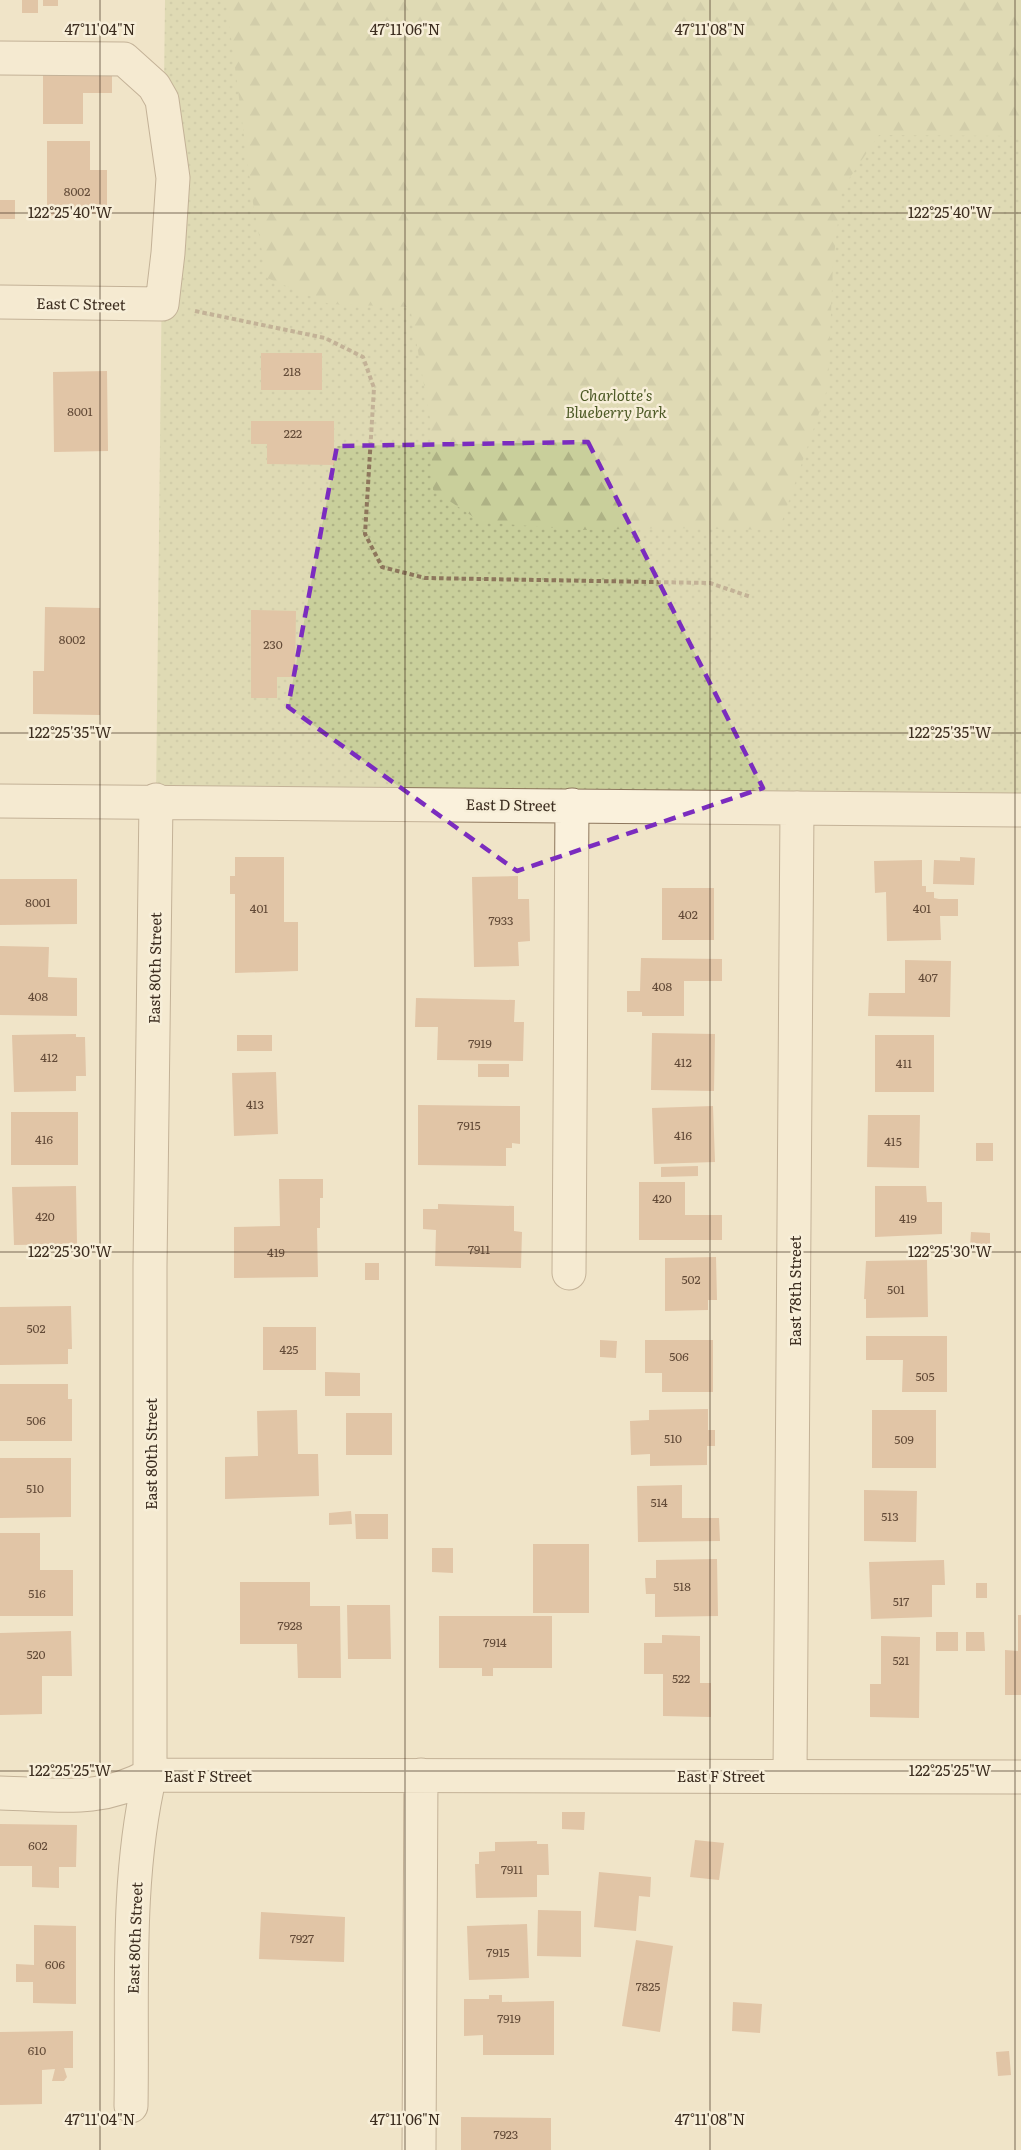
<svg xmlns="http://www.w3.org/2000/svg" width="1021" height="2150" font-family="Literata,serif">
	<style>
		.grass { fill: url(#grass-dots) }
		.forest { fill: url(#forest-firs) }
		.building { fill: #cf9f7d }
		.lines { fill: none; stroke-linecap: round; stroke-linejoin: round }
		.minor-casing { stroke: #8d765c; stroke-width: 35 }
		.path { stroke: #8d765c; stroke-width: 4; stroke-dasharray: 4.5 3; stroke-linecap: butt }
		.minor { stroke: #faf1dc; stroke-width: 33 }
		.marked { fill: none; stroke: #7b2cbf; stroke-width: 4.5; stroke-dasharray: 12 8; stroke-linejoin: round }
		.ticks { fill: none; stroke: #3d2e20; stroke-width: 1.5; stroke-opacity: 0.45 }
		.labels { text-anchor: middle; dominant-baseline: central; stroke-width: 5; stroke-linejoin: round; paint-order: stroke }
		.number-label { font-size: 12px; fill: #624a37 }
		.street-label { font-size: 15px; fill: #3d2e20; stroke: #f7eed8 }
		.park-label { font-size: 15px; font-style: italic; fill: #4d5a26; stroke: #f7eed8 }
		.ticks-label { font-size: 15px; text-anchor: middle; fill: #3d2e20; stroke: #f7eed8; stroke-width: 5; stroke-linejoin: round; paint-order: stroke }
	</style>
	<defs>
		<pattern id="grass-dots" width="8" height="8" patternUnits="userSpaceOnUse" patternTransform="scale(1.5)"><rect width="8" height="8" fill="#c9cf9b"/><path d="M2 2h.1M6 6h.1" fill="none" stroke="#aeb285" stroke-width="1.8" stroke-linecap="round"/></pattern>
		<pattern id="forest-firs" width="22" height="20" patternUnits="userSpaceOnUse" patternTransform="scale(1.5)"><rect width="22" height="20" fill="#c9cf9b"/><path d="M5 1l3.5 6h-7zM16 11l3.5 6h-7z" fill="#aeb285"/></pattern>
	</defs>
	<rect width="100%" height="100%" fill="#f0e4c8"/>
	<!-- grass -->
	<path class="grass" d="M 165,0 L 1021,0 L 1021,810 L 156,800 Z"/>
	<!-- forest -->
	<path class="forest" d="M 226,0 L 1021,0 L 1021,136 L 879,135 L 842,189 L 833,264 L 828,387 L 779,530 L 670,528 L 581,530 L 481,522 L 433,490 L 430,418 L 410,307 L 329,304 L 267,278 L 253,203 Z"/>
	<!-- building -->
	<path class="building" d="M 22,0 L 38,0 L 38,13 L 22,13 Z
		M 43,0 L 58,0 L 58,6 L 43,6 Z
		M 43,71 L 112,71 L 112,93 L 83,93 L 83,124 L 43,124 Z
		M 47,141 L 90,141 L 90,170 L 107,170 L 107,213 L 47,216 Z
		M 0,200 L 15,200 L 15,219 L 0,219 Z
		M 261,353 L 322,353 L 322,390 L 261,390 Z
		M 107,371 L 108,451 L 54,452 L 53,372 Z
		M 251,421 L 334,421 L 334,465 L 267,464 L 267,444 L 251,444 Z
		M 45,607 L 100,608 L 100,715 L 33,714 L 33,671 L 44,671 Z
		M 251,610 L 296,611 L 295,677 L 277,677 L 277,698 L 251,698 Z
		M 235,857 L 284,857 L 284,922 L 298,922 L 298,971 L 235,973 L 235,894 L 230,894 L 230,876 L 235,876 Z
		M 960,857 L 975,858 L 974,885 L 933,884 L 934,860 L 960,861 Z
		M 922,860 L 922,886 L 926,886 L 926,892 L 934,892 L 934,898 L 939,899 L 958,899 L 958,916 L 940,916 L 941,940 L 887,941 L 886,892 L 875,893 L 874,861 Z
		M 518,876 L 518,899 L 529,899 L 530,941 L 518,942 L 519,966 L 474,967 L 472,877 Z
		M 0,879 L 77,879 L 77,924 L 0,925 Z
		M 662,888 L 714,888 L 714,940 L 662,940 Z
		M 0,946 L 49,947 L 48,977 L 77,978 L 77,1016 L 0,1015 Z
		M 641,958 L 722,959 L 722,981 L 684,981 L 684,1016 L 642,1016 L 642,1012 L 627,1012 L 627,991 L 640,991 Z
		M 905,960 L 951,961 L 950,1017 L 868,1016 L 869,993 L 905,993 Z
		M 416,998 L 515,1000 L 514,1022 L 524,1022 L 523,1061 L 437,1060 L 438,1027 L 415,1027 Z
		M 652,1033 L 715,1034 L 714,1091 L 651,1090 Z
		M 76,1034 L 76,1037 L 85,1037 L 86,1076 L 76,1076 L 76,1091 L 14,1092 L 12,1035 Z
		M 237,1035 L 272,1035 L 272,1051 L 237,1051 Z
		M 875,1035 L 934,1035 L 934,1092 L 875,1092 Z
		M 478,1064 L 509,1064 L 509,1077 L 478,1077 Z
		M 276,1072 L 278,1134 L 234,1136 L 232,1073 Z
		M 418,1105 L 520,1106 L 520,1144 L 512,1143 L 512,1148 L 506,1148 L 506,1166 L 418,1165 Z
		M 713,1106 L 715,1162 L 654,1164 L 652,1108 Z
		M 11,1112 L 78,1112 L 78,1165 L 11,1165 Z
		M 868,1115 L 920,1115 L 919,1168 L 867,1167 Z
		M 976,1143 L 993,1143 L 993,1161 L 976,1161 Z
		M 698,1166 L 698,1176 L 661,1177 L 661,1167 Z
		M 279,1179 L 323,1179 L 323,1198 L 320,1198 L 320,1228 L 317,1228 L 318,1277 L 234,1278 L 234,1227 L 280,1226 Z
		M 639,1182 L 685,1182 L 685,1215 L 722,1215 L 722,1240 L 639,1240 Z
		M 76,1186 L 77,1244 L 14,1245 L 12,1187 Z
		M 875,1186 L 926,1186 L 927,1202 L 942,1202 L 942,1234 L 875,1237 Z
		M 438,1204 L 514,1206 L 514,1231 L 522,1232 L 521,1268 L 435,1266 L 436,1230 L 423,1229 L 423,1209 L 438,1209 Z
		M 971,1232 L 990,1233 L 990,1248 L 970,1247 Z
		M 716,1257 L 717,1300 L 708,1300 L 708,1310 L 665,1311 L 665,1258 Z
		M 927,1260 L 928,1317 L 866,1318 L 866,1299 L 864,1299 L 866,1261 Z
		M 365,1263 L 379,1263 L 379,1280 L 365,1280 Z
		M 71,1306 L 72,1349 L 68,1349 L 68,1364 L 0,1365 L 0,1307 Z
		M 263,1327 L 316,1327 L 316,1370 L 263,1370 Z
		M 866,1336 L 947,1336 L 947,1392 L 902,1392 L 903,1360 L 866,1360 Z
		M 600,1340 L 617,1341 L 616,1358 L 600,1357 Z
		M 645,1340 L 713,1340 L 713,1392 L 662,1392 L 662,1373 L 645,1373 Z
		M 325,1372 L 360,1373 L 360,1396 L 325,1396 Z
		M 0,1384 L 68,1384 L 68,1399 L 72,1399 L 72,1441 L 0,1441 Z
		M 708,1409 L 708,1430 L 715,1430 L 715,1446 L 707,1446 L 707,1465 L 650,1466 L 650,1454 L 631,1455 L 630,1421 L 649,1420 L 649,1410 Z
		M 297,1410 L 298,1454 L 318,1454 L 319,1496 L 225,1499 L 225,1457 L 258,1456 L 257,1411 Z
		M 872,1410 L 936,1410 L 936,1468 L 872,1468 Z
		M 346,1413 L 392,1413 L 392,1455 L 346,1455 Z
		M 0,1458 L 71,1458 L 71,1517 L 0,1518 Z
		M 682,1485 L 682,1518 L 719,1518 L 720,1541 L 638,1542 L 637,1486 Z
		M 864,1490 L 917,1491 L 916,1542 L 864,1541 Z
		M 351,1511 L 352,1524 L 329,1525 L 329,1513 Z
		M 355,1514 L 388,1514 L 388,1539 L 356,1539 Z
		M 0,1533 L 40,1533 L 40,1570 L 73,1570 L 73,1616 L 0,1616 Z
		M 533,1544 L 589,1544 L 589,1613 L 533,1613 Z
		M 432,1548 L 453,1548 L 453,1573 L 432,1572 Z
		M 717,1559 L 718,1616 L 655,1617 L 655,1594 L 646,1594 L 645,1578 L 656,1578 L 656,1560 Z
		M 944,1560 L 945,1585 L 932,1585 L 932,1617 L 871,1619 L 869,1562 Z
		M 240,1582 L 310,1582 L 310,1606 L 340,1606 L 341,1678 L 298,1678 L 297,1644 L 240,1644 Z
		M 976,1583 L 987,1583 L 987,1598 L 976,1598 Z
		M 347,1605 L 390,1605 L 391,1659 L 348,1659 Z
		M 1018,1615 L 1021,1615 L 1021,1695 L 1005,1695 L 1005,1650 L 1018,1651 Z
		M 439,1616 L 552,1616 L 552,1668 L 493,1668 L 493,1676 L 482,1676 L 482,1668 L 439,1668 Z
		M 71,1631 L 72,1676 L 42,1676 L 42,1714 L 0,1715 L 0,1633 Z
		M 936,1632 L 958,1632 L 958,1651 L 936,1651 Z
		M 966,1632 L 984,1632 L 985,1651 L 966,1651 Z
		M 662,1635 L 700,1636 L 700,1683 L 711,1683 L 711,1717 L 663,1716 L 663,1674 L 644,1674 L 644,1643 L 662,1643 Z
		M 881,1636 L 920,1637 L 919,1718 L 870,1717 L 870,1684 L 881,1684 Z
		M 562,1812 L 585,1812 L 584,1830 L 562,1829 Z
		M 0,1824 L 77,1825 L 76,1867 L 59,1867 L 59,1888 L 32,1887 L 32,1866 L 0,1866 Z
		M 695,1840 L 724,1843 L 719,1880 L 690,1877 Z
		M 537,1841 L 537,1844 L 548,1844 L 549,1875 L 537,1875 L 537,1897 L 476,1898 L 475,1864 L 479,1864 L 479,1852 L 495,1851 L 495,1842 Z
		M 599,1872 L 651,1877 L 650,1897 L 639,1896 L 636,1931 L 594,1927 Z
		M 538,1910 L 581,1911 L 581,1957 L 537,1956 Z
		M 261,1912 L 345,1917 L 344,1962 L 259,1959 Z
		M 527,1924 L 529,1978 L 469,1980 L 467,1926 Z
		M 34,1925 L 76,1926 L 76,2004 L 33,2003 L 33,1982 L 16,1982 L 16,1964 L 34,1965 Z
		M 636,1940 L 673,1946 L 660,2032 L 622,2026 Z
		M 489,1995 L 502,1995 L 502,2002 L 554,2001 L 554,2055 L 483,2055 L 483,2035 L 464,2036 L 464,1999 L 489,1999 Z
		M 733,2002 L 762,2004 L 760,2033 L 732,2031 Z
		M 73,2031 L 73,2068 L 64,2068 L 67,2077 L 64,2081 L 52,2081 L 55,2069 L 42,2070 L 42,2104 L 0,2105 L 0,2032 Z
		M 1009,2051 L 1011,2075 L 998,2076 L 996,2052 Z
		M 461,2117 L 551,2118 L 551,2150 L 461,2150 Z"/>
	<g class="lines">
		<defs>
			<path id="minor" d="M 0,58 L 124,59 L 154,86 L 162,100 L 173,178 L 168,253 L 162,304 L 0,302
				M 0,801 L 1021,810
				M 569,1273 L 572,805
				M 790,1775 L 797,808
				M 0,1793 C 56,1794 99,1804 150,1775 L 1021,1777
				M 131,2106 C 133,1998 125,1880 150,1775 L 150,1266 L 156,800
				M 419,2150 L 421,1775"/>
		</defs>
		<!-- minor casing -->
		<use href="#minor" class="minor-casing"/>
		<!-- path -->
		<path class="path" d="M 195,311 L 325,338 L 363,357 L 374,388 L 365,534 L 382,567 L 425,578 L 710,583 L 751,597"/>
		<!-- minor -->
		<use href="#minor" class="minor"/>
	</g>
	<!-- marked area -->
	<path d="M0 0H1021V2150H0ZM 588,442 L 763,788 L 517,871 L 288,707 L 337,446 Z" fill="#f0e4c8" fill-opacity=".55" fill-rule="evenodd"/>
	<path class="marked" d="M 588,442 L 763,788 L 517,871 L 288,707 L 337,446 Z"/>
	<!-- ticks -->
	<path class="ticks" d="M 100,0 L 100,2150M 405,0 L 405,2150M 710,0 L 710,2150M 1015,0 L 1015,2150M 0,213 L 1021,213M 0,733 L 1021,733M 0,1252 L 1021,1252M 0,1771 L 1021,1771"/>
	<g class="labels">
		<!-- number labels -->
		<g class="number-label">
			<text x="77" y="191">8002</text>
			<text x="292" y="371">218</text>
			<text x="80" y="411">8001</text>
			<text x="293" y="433">222</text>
			<text x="72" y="639">8002</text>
			<text x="273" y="644">230</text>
			<text x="38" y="902">8001</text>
			<text x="259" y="908">401</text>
			<text x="922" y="908">401</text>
			<text x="688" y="914">402</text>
			<text x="501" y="920">7933</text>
			<text x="928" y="977">407</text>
			<text x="662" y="986">408</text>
			<text x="38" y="996">408</text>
			<text x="480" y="1043">7919</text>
			<text x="49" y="1057">412</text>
			<text x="683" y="1062">412</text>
			<text x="904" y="1063">411</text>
			<text x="255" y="1104">413</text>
			<text x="469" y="1125">7915</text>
			<text x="683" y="1135">416</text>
			<text x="44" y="1139">416</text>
			<text x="893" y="1141">415</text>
			<text x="662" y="1198">420</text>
			<text x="45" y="1216">420</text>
			<text x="908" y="1218">419</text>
			<text x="479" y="1249">7911</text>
			<text x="276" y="1252">419</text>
			<text x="691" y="1279">502</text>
			<text x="896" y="1289">501</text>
			<text x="36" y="1328">502</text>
			<text x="289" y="1349">425</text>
			<text x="679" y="1356">506</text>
			<text x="925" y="1376">505</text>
			<text x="36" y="1420">506</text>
			<text x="673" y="1438">510</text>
			<text x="904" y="1439">509</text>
			<text x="35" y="1488">510</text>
			<text x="659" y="1502">514</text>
			<text x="890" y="1516">513</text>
			<text x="682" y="1586">518</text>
			<text x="37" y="1593">516</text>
			<text x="901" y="1601">517</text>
			<text x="290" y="1625">7928</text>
			<text x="495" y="1642">7914</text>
			<text x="36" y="1654">520</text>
			<text x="901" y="1660">521</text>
			<text x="681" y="1678">522</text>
			<text x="38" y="1845">602</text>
			<text x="512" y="1869">7911</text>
			<text x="302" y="1938">7927</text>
			<text x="498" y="1952">7915</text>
			<text x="55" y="1964">606</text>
			<text x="648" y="1986">7825</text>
			<text x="509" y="2018">7919</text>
			<text x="37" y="2050">610</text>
			<text x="506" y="2134">7923</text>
		</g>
		<!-- street labels -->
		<g class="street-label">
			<text transform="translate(81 303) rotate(1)">East C Street</text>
			<text transform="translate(511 804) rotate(1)">East D Street</text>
			<text transform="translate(154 968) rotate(-89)">East 80th Street</text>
			<text transform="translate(794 1291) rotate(-90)">East 78th Street</text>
			<text transform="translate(150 1454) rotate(-90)">East 80th Street</text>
			<text x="208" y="1775">East F Street</text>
			<text x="721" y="1775">East F Street</text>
			<text transform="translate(134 1938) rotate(-88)">East 80th Street</text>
		</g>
		<!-- park labels -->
		<g class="park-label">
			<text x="616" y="394">Charlotte's<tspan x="616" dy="17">Blueberry Park</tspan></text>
		</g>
	</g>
	<g class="ticks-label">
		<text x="100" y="35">47°11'04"N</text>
		<text x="405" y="35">47°11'06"N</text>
		<text x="710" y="35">47°11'08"N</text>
		<text x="950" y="218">122°25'40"W</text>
		<text x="70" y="218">122°25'40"W</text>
		<text x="70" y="738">122°25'35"W</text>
		<text x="950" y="738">122°25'35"W</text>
		<text x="70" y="1257">122°25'30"W</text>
		<text x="950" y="1257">122°25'30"W</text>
		<text x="70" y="1776">122°25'25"W</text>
		<text x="950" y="1776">122°25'25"W</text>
		<text x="100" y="2125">47°11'04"N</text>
		<text x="405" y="2125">47°11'06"N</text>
		<text x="710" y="2125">47°11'08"N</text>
	</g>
</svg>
